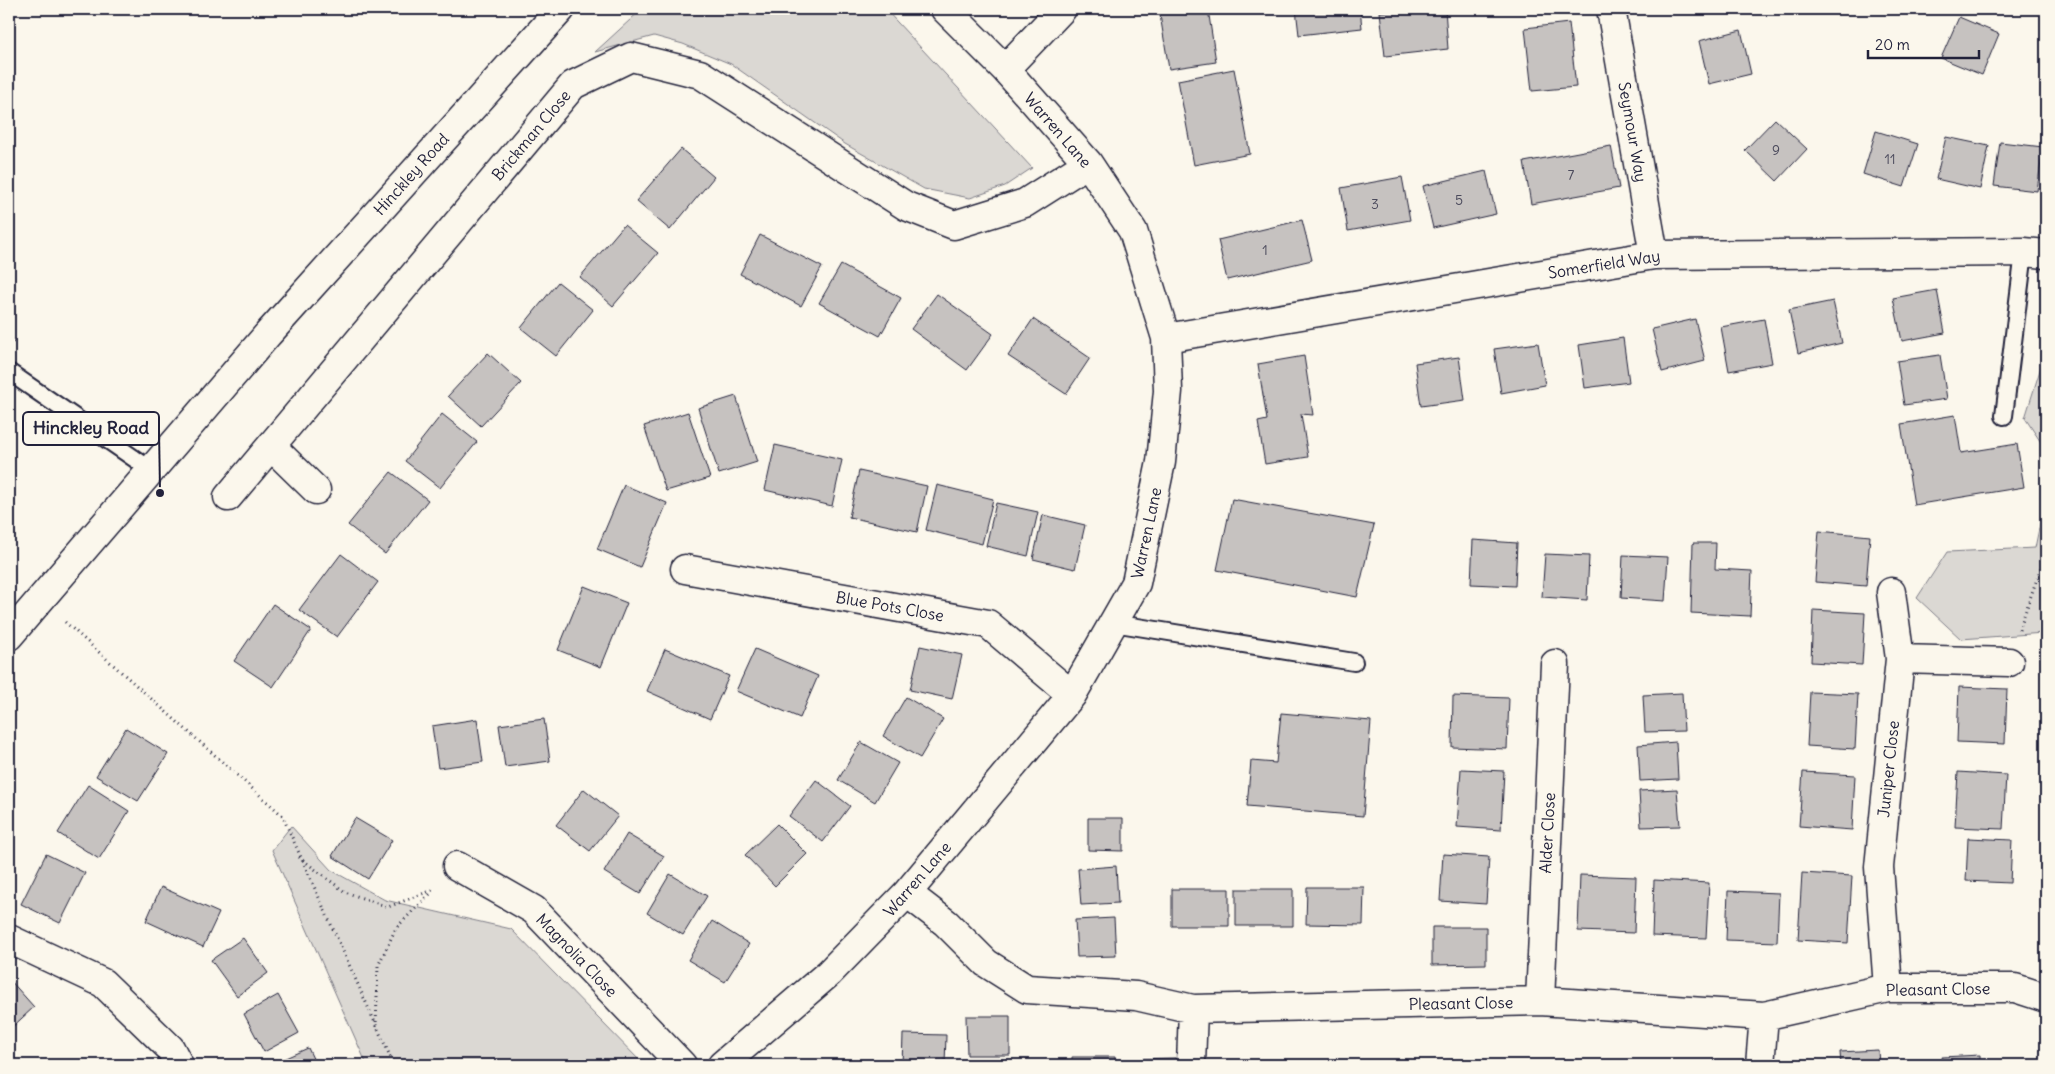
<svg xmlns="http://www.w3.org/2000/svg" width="2055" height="1074" font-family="Delius,sans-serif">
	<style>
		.green { fill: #dbd8d3; stroke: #7e7d87 }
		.building { fill: #c6c2c0; stroke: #22223b }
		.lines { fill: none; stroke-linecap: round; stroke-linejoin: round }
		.lane-casing { stroke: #22223b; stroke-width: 20 }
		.street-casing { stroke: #22223b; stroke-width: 31 }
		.primary-casing { stroke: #22223b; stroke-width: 31 }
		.path { stroke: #22223b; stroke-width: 3; stroke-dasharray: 1 4; stroke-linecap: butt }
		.lane { stroke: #fbf7ec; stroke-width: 16 }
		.street { stroke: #fbf7ec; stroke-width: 28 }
		.primary { stroke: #fbf7ec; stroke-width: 28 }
		.labels { text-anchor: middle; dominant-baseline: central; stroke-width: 4; stroke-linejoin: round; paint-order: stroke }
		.number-label { font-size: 14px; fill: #4b4a5c }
		.street-label { font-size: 16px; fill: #22223b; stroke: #fbf7ec }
		.leader { fill: none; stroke: #22223b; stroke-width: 2 }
		.callout-dot { fill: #22223b; stroke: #fbf7ec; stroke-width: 2 }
		.callout { fill: #fbf7ec; stroke: #22223b; stroke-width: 2 }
		.callout-label { font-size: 18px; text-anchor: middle; font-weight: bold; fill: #22223b }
	</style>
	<rect width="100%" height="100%" fill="#fbf7ec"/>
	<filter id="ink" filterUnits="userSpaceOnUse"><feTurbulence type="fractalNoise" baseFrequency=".02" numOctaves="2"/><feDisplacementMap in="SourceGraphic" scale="10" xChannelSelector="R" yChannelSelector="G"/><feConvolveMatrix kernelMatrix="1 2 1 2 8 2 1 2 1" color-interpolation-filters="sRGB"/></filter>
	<g filter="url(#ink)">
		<!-- green -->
		<path class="green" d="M 642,9 L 885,9 L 1032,168 L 1005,186 L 970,198 L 924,189 L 845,144 L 731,64 L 683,44 L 654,36 L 595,52 Z
			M 2046,351 L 2046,450 L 2025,418 Z
			M 2046,494 L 2046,630 L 2044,633 L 1961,639 L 1917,598 L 1947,552 L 2035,548 Z
			M 291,826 L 331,870 L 385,900 L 511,929 L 644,1065 L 367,1065 L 272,850 Z"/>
		<!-- building -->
		<path class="building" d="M 1159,9 L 1208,9 L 1216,62 L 1169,69 Z
			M 1296,9 L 1360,9 L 1362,28 L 1299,35 Z
			M 1415,9 L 1445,9 L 1448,49 L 1385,56 L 1380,12 Z
			M 1959,17 L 1999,34 L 1982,75 L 1941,58 Z
			M 1569,23 L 1576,87 L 1532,91 L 1525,28 Z
			M 1741,30 L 1751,74 L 1709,84 L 1699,41 Z
			M 1234,69 L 1250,154 L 1194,165 L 1178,80 Z
			M 1775,119 L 1807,149 L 1777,181 L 1745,150 Z
			M 1876,131 L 1918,144 L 1904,187 L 1863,174 Z
			M 1946,137 L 1989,146 L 1980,189 L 1936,179 Z
			M 2000,142 L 2043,147 L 2037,191 L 1994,186 Z
			M 1611,146 L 1619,188 L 1531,204 L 1524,162 Z
			M 681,149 L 714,177 L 670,230 L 636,201 Z
			M 1486,171 L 1496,214 L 1433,228 L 1423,186 Z
			M 1402,177 L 1410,220 L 1348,231 L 1341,188 Z
			M 1302,220 L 1312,260 L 1227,280 L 1218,240 Z
			M 624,225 L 658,253 L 613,306 L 580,277 Z
			M 760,235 L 822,267 L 801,306 L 740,274 Z
			M 841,265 L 901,298 L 880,336 L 819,303 Z
			M 558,282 L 593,310 L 556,356 L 521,328 Z
			M 1937,290 L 1945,333 L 1902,341 L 1893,298 Z
			M 937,294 L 993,334 L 967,370 L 911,329 Z
			M 1833,301 L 1842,343 L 1798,353 L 1789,310 Z
			M 1033,319 L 1090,358 L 1066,394 L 1008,356 Z
			M 1695,319 L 1705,361 L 1662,372 L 1652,329 Z
			M 1764,319 L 1772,363 L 1729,371 L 1721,327 Z
			M 1623,338 L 1629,382 L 1585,388 L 1579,345 Z
			M 1538,343 L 1545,385 L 1501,393 L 1494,349 Z
			M 488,353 L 521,383 L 481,426 L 448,396 Z
			M 1940,355 L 1947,399 L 1904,405 L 1897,361 Z
			M 1304,356 L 1313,415 L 1301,414 L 1308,457 L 1265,464 L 1258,422 L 1267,420 L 1258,364 Z
			M 1459,357 L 1465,400 L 1421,406 L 1415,363 Z
			M 736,396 L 757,462 L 719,474 L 698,408 Z
			M 688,412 L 710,478 L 666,491 L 644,426 Z
			M 442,414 L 477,442 L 440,488 L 405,461 Z
			M 1955,415 L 1961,453 L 2017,444 L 2024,487 L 1914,505 L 1901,424 Z
			M 775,445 L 842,460 L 832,506 L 765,490 Z
			M 859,471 L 927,486 L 917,532 L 849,517 Z
			M 391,472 L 428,500 L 385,554 L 348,525 Z
			M 624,485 L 667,503 L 640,567 L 597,549 Z
			M 937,485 L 993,499 L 982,544 L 926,530 Z
			M 1232,499 L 1374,525 L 1357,597 L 1217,570 Z
			M 996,503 L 1038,512 L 1028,556 L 986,546 Z
			M 1043,515 L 1085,525 L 1075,569 L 1033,559 Z
			M 1819,531 L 1870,536 L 1866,586 L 1815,582 Z
			M 1473,540 L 1517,543 L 1515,586 L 1471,584 Z
			M 1693,543 L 1716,543 L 1715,569 L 1752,571 L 1750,616 L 1691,613 Z
			M 341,554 L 378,582 L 337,637 L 299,610 Z
			M 1545,554 L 1589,556 L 1587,600 L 1542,597 Z
			M 1623,555 L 1668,557 L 1665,601 L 1621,598 Z
			M 584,586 L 627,603 L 601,667 L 558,650 Z
			M 273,604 L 311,630 L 273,687 L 234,661 Z
			M 1813,610 L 1865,613 L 1862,665 L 1811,662 Z
			M 920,646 L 962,655 L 952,699 L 910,690 Z
			M 665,649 L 729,676 L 710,719 L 647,691 Z
			M 755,649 L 818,676 L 800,718 L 736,691 Z
			M 1959,687 L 2007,689 L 2005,744 L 1957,742 Z
			M 1810,692 L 1858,694 L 1855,749 L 1807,746 Z
			M 1682,693 L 1684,731 L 1645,732 L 1643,695 Z
			M 1453,696 L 1509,698 L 1507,749 L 1452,747 Z
			M 906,697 L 943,719 L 920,758 L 883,736 Z
			M 1281,713 L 1371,721 L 1363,816 L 1247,806 L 1251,761 L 1276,763 Z
			M 477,719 L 483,762 L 438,768 L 432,726 Z
			M 544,719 L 550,761 L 505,767 L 499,725 Z
			M 126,728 L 168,754 L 138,801 L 96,776 Z
			M 861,742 L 898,763 L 875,802 L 838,780 Z
			M 1676,742 L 1678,779 L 1640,781 L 1638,745 Z
			M 1461,769 L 1504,771 L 1501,830 L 1457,827 Z
			M 1803,772 L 1855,775 L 1852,830 L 1799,826 Z
			M 1958,772 L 2006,775 L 2003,829 L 1955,827 Z
			M 816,780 L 850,806 L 823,842 L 789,816 Z
			M 88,785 L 129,811 L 99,859 L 58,833 Z
			M 584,789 L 618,816 L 590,851 L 556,825 Z
			M 1677,789 L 1680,826 L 1641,827 L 1639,791 Z
			M 355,818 L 392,840 L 368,879 L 332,856 Z
			M 1088,818 L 1123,818 L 1123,851 L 1088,850 Z
			M 777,824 L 807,854 L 775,886 L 745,855 Z
			M 627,834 L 664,856 L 640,894 L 604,872 Z
			M 1968,838 L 2012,840 L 2010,883 L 1966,881 Z
			M 46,854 L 85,873 L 60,923 L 21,904 Z
			M 1443,854 L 1489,857 L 1486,904 L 1440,901 Z
			M 1116,866 L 1118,903 L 1081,905 L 1078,869 Z
			M 1802,873 L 1852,876 L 1848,943 L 1798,940 Z
			M 670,874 L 707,896 L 683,935 L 647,913 Z
			M 1580,875 L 1636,877 L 1634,933 L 1578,931 Z
			M 1654,880 L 1709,883 L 1706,938 L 1652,936 Z
			M 161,887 L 219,913 L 203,947 L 146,921 Z
			M 1307,887 L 1364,887 L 1363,925 L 1306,924 Z
			M 1172,889 L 1229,889 L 1229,926 L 1172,926 Z
			M 1236,889 L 1293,889 L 1293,926 L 1236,926 Z
			M 1728,891 L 1779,893 L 1777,942 L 1726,940 Z
			M 1114,918 L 1116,956 L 1077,957 L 1075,920 Z
			M 712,921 L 749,944 L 725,982 L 688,960 Z
			M 1432,927 L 1486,927 L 1486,964 L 1432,965 Z
			M 243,938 L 268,973 L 237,996 L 211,960 Z
			M 9,979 L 34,1007 L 9,1030 Z
			M 278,995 L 299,1033 L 264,1052 L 244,1014 Z
			M 966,1016 L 1010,1016 L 1010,1055 L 967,1055 Z
			M 903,1034 L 946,1035 L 945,1065 L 902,1065 Z
			M 308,1048 L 316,1065 L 273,1065 L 272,1064 Z
			M 1878,1050 L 1879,1065 L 1841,1065 L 1840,1052 Z
			M 1980,1055 L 1980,1065 L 1943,1065 L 1942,1057 Z
			M 1072,1057 L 1115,1057 L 1115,1065 L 1072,1065 Z
			M 1175,1058 L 1175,1065 L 1132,1065 L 1132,1059 Z"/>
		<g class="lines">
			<defs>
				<path id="lane" d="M 9,372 L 151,470
					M 2004,416 L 2024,252
					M 1113,623 L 1354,662"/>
				<path id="street" d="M 1611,9 L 1654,255
					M 1005,69 L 1062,9
					M 1166,338 L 1654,255 L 2024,252 L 2046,254
					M 271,446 L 316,490
					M 228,497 L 573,85 L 631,57 L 700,74 L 906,206 L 954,225 L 1025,203 L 1088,163
					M 685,569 L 988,624 L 1072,695
					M 1891,592 L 1900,659
					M 457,866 L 534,910 L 682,1065
					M 907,893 L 946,923 L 986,963 L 1027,989 L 1136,996 L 1193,1009 L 1540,1001 L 1764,1016 L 1888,988 L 2015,988 L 2046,998
					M 9,939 L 103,983 L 170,1048 L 179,1065
					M 1888,988 L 1879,867 L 1900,659 L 2009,662
					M 1540,1001 L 1555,664
					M 722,1065 L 829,973 L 907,893 L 1072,695 L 1136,583 L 1161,462 L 1168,391 L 1166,338 L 1133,231 L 1088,163 L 1005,69 L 945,9
					M 1191,1065 L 1193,1009
					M 1760,1065 L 1764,1016"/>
				<path id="primary" d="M 9,636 L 268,334 L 561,9"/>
			</defs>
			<!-- lane casing -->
			<use href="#lane" class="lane-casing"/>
			<!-- street casing -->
			<use href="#street" class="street-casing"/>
			<!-- primary casing -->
			<use href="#primary" class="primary-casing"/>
			<!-- path -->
			<path class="path" d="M 9,339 L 17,344
				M 65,622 L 282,815 L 394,1065
				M 2019,630 L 2046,553
				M 299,857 L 345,892 L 388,907 L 435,889
				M 376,1027 L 378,966 L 396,928 L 432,892"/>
			<!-- lane -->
			<use href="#lane" class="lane"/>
			<!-- street -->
			<use href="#street" class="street"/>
			<!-- primary -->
			<use href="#primary" class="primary"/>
		</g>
	</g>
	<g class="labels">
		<!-- number labels -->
		<g class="number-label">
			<text x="1776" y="150">9</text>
			<text x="1890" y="159">11</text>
			<text x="1571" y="175">7</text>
			<text x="1459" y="200">5</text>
			<text x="1375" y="204">3</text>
			<text x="1265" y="250">1</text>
		</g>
		<!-- street labels -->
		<g class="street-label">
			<text transform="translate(1058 130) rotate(49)">Warren Lane</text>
			<text transform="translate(1633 132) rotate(80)">Seymour Way</text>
			<text transform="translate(531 135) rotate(-50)">Brickman Close</text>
			<text transform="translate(411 174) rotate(-48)">Hinckley Road</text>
			<text transform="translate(1604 264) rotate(-9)">Somerfield Way</text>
			<text transform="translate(1146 533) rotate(-78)">Warren Lane</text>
			<text transform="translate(890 606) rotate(10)">Blue Pots Close</text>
			<text transform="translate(1888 769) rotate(-84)">Juniper Close</text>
			<text transform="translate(1547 833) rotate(-87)">Alder Close</text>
			<text transform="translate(917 879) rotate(-49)">Warren Lane</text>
			<text transform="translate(577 955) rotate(46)">Magnolia Close</text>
			<text transform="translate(1938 989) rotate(-1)">Pleasant Close</text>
			<text transform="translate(1461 1003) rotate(-1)">Pleasant Close</text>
		</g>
	</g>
	<!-- callouts -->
	<path class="leader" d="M160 493L159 428"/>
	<circle class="callout-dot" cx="160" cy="493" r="5"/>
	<rect class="callout" x="23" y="412" width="136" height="33" rx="5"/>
	<g class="callout-label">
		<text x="91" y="434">Hinckley Road</text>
	</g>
	<!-- margin -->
	<rect width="2055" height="1074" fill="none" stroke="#fbf7ec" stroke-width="30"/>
	<rect x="15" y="15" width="2025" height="1044" fill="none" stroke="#22223b" stroke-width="2" filter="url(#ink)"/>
	<!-- scale -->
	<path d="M1868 50v8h111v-8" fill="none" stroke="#22223b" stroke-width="2.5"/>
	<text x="1875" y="50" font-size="15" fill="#22223b" stroke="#fbf7ec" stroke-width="4" paint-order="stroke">20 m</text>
</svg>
